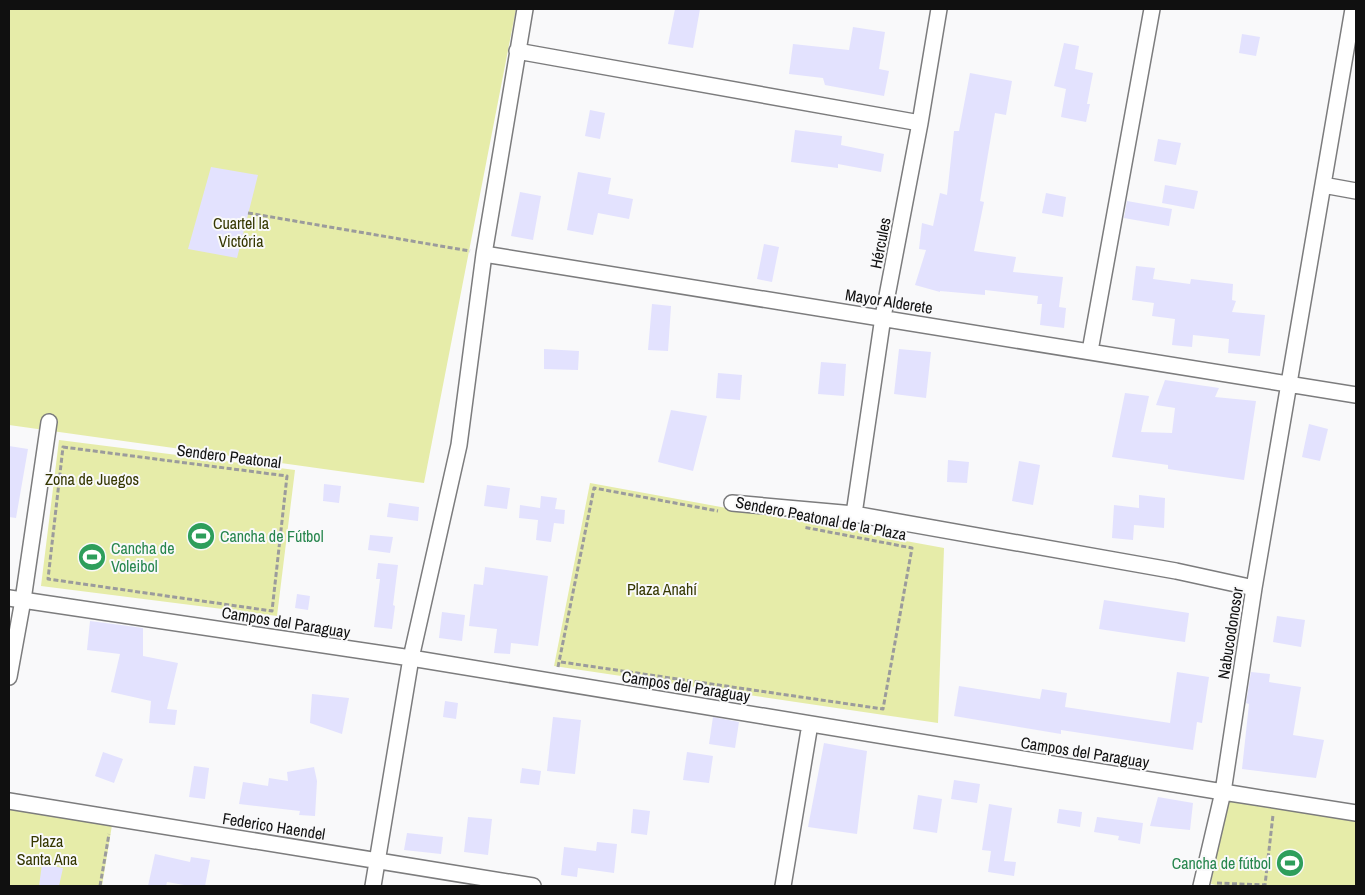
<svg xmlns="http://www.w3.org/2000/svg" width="1365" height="895" font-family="'Archivo Narrow',sans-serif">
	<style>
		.green { fill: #e6eca9 }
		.building { fill: #e3e2fe }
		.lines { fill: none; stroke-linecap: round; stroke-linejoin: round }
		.minor-casing { stroke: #7c7c7d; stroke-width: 18 }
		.path { stroke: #9b9b9c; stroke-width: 3; stroke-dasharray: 5 2.5; stroke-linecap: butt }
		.minor { stroke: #fff; stroke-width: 15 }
		.labels { text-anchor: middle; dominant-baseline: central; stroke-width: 4; stroke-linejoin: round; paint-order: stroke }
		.park-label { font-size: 16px; fill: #353700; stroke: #f9f9fa }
		.street-label { font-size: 16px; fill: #101010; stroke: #f9f9fa }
		.leisure-label { font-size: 16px; fill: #27864d; stroke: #f9f9fa; text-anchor: start }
	</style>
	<rect width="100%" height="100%" fill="#f9f9fa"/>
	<!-- green -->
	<path class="green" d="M 9,9 L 516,9 L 424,483 L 9,425 Z
		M 59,440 L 295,470 L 277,616 L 41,586 Z
		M 590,483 L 792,520 C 811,512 815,520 831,525 C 842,528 851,526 862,533 L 944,548 L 938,723 L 554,666 Z
		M 1225,798 L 1356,817 L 1356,886 L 1221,886 L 1211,884 Z
		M 9,807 L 112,825 L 102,886 L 9,886 Z"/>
	<!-- building -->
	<path class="building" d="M 675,9 L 700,9 L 693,48 L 668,44 Z
		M 853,27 L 885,32 L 879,69 L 889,71 L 884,96 L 825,85 L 823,78 L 789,74 L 793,44 L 849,50 Z
		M 1242,34 L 1260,37 L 1256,56 L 1239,53 Z
		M 1064,43 L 1079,46 L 1075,69 L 1093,73 L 1087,104 L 1090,104 L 1086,122 L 1061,117 L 1066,89 L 1054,86 Z
		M 970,73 L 1012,81 L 1006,115 L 995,113 L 980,201 L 984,202 L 974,251 L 1016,257 L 1013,272 L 1063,277 L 1059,307 L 1066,308 L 1064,328 L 1040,325 L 1042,304 L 1037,304 L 1038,296 L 985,290 L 985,295 L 940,291 L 940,292 L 915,285 L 926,250 L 919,249 L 922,223 L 933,226 L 940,193 L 947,195 L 954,131 L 959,131 Z
		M 590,110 L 605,113 L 600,139 L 585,136 Z
		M 795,130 L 842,136 L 841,145 L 884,154 L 881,172 L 838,164 L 838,168 L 791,162 Z
		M 1158,139 L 1181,143 L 1176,165 L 1154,161 Z
		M 211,167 L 258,175 L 237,258 L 188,249 Z
		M 578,172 L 611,178 L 608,194 L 633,199 L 629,219 L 598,213 L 593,235 L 567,230 Z
		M 1165,185 L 1198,191 L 1194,209 L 1162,203 Z
		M 520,192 L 541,196 L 533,240 L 511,236 Z
		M 1046,193 L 1066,197 L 1063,217 L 1042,213 Z
		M 1127,201 L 1172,209 L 1169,226 L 1124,218 Z
		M 764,244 L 779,247 L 772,282 L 757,279 Z
		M 1136,266 L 1155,268 L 1153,279 L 1190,284 L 1191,279 L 1233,284 L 1232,300 L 1236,301 L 1232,312 L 1265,315 L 1260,356 L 1228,353 L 1229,339 L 1193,335 L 1192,347 L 1172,345 L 1175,319 L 1152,316 L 1154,303 L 1132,300 Z
		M 652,304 L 671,306 L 668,351 L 648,350 Z
		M 544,349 L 579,351 L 578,370 L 544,369 Z
		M 899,349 L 931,352 L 926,398 L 894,394 Z
		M 821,362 L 846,364 L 844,396 L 818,394 Z
		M 718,373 L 742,375 L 740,400 L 716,398 Z
		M 1165,380 L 1219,388 L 1215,397 L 1256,401 L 1244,480 L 1168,469 L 1168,465 L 1112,457 L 1125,393 L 1149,396 L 1141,432 L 1172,433 L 1175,408 L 1156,405 Z
		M 671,410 L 707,416 L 693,471 L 658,462 Z
		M 1309,424 L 1328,429 L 1320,461 L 1302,457 Z
		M 9,446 L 28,449 L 16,518 L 9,517 Z
		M 948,460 L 969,462 L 967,483 L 947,482 Z
		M 1019,461 L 1040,465 L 1033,505 L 1012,501 Z
		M 324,484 L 341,486 L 339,503 L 323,501 Z
		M 487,485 L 510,488 L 507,509 L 484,506 Z
		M 1139,495 L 1165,498 L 1164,528 L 1134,525 L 1133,540 L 1112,538 L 1114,505 L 1139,508 Z
		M 541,496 L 557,498 L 555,509 L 565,510 L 564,524 L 554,523 L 551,542 L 536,540 L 538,520 L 519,518 L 520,505 L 540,508 Z
		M 389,503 L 419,507 L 418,521 L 387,517 Z
		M 370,535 L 393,537 L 390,553 L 368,550 Z
		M 378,563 L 398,565 L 393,605 L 395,606 L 392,629 L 374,627 L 380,579 L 376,579 Z
		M 485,567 L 548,576 L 538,646 L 511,643 L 510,654 L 494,653 L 497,629 L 469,626 L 474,584 L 483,585 Z
		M 297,594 L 310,596 L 308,610 L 295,608 Z
		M 1104,600 L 1189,613 L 1185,642 L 1099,629 Z
		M 442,612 L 465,615 L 462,641 L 439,638 Z
		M 1277,616 L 1305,620 L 1301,647 L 1273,642 Z
		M 90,621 L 143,628 L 143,656 L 178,663 L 167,709 L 177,710 L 175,725 L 149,723 L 151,701 L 111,692 L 120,654 L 87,650 Z
		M 1177,672 L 1209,677 L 1202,723 L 1197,722 L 1193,750 L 1061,730 L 1061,734 L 954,716 L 959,686 L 1040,699 L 1042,689 L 1067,693 L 1065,707 L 1170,723 Z
		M 1251,672 L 1270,674 L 1269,682 L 1301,687 L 1293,735 L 1324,740 L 1316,778 L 1242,769 L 1249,704 L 1246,703 Z
		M 312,694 L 349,698 L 342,734 L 310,723 Z
		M 445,701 L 458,703 L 456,719 L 443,717 Z
		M 553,717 L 581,720 L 575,774 L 547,771 Z
		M 713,717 L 739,722 L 735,748 L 709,744 Z
		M 824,743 L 867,751 L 857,834 L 808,827 Z
		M 103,752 L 123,759 L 114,783 L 95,776 Z
		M 687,752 L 713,756 L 709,783 L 683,780 Z
		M 194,766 L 209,768 L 205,799 L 189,797 Z
		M 314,767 L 317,781 L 315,816 L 299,815 L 300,811 L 239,804 L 243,782 L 268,786 L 269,778 L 288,781 L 287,772 Z
		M 522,768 L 541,771 L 539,785 L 520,783 Z
		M 954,780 L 980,784 L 977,803 L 951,799 Z
		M 918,795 L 942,799 L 937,833 L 913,829 Z
		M 1158,797 L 1193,803 L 1190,830 L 1150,826 Z
		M 989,804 L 1012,808 L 1004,861 L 1016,862 L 1014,876 L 988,872 L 991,851 L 982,850 Z
		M 633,809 L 650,811 L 647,835 L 631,833 Z
		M 1059,809 L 1082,812 L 1080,827 L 1057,823 Z
		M 468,817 L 492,819 L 488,855 L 464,852 Z
		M 1097,817 L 1143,823 L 1140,844 L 1118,840 L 1119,836 L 1094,832 Z
		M 407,833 L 443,837 L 441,854 L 404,850 Z
		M 597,842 L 617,844 L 614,873 L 578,868 L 577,877 L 561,875 L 564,847 L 596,851 Z
		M 155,854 L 190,862 L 191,857 L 210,860 L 205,886 L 190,886 L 167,882 L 166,886 L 148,886 Z
		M 42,864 L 63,868 L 59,886 L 39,886 Z"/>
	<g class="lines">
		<defs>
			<path id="minor" d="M 517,51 L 920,123
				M 1323,185 L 1356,191
				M 484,254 L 1356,395
				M 1090,351 L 1152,9
				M 732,503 L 854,514 L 1176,571 L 1254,588
				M 854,514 L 883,317 L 920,123 L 939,9
				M 9,598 L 411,658 L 1223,792 L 1356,813
				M 9,677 L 23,600 L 49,422
				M 9,801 L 533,886
				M 373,886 L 411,658 L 459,445 L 484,254 L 525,9
				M 783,886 L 810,724
				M 1201,886 L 1223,792 L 1254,588 L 1353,9"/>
		</defs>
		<!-- minor casing -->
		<use href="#minor" class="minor-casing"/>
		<!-- path -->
		<path class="path" d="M 248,213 L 470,251
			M 63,447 L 287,476 L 272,611 L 48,579 Z
			M 561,662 L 883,709 L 912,548 L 803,527
			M 558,667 L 594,488 L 718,511
			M 1217,883 L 1265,885 L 1273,815
			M 100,886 L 109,834"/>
		<!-- minor -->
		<use href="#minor" class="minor"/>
	</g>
	<!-- icons -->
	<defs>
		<symbol id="stadium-disc" viewBox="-11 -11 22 22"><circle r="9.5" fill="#2e9e5b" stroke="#f9f9fa"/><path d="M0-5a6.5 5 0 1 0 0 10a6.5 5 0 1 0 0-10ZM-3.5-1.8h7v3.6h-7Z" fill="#fff"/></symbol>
	</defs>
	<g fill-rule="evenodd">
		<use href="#stadium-disc" x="185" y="520" width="32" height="32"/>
		<use href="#stadium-disc" x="76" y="541" width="32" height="32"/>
		<use href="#stadium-disc" x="1274" y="847" width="32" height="32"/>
	</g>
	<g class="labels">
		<!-- park labels -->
		<g class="park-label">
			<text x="241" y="223">Cuartel la<tspan x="241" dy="18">Victória</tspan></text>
			<text x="92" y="479">Zona de Juegos</text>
			<text x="662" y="589">Plaza Anahí</text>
			<text x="47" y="841">Plaza<tspan x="47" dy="18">Santa Ana</tspan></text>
		</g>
		<!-- street labels -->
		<g class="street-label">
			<text transform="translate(880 243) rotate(-79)">Hércules</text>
			<text transform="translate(889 301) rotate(9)">Mayor Alderete</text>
			<text transform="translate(229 456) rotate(7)">Sendero Peatonal</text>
			<text transform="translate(821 518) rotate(11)">Sendero Peatonal de la Plaza</text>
			<text transform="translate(286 622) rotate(9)">Campos del Paraguay</text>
			<text transform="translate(1230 633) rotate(-81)">Nabucodonosor</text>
			<text transform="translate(686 686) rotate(9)">Campos del Paraguay</text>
			<text transform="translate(1085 752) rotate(9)">Campos del Paraguay</text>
			<text transform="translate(274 826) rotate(9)">Federico Haendel</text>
		</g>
		<!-- leisure labels -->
		<g class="leisure-label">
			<text x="220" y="536">Cancha de Fútbol</text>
			<text x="111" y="548">Cancha de<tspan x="111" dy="18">Voleibol</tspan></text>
			<text x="1271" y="863" text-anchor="end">Cancha de fútbol</text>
		</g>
	</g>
	<!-- border -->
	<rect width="1365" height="895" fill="none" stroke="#101010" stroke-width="20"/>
</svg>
